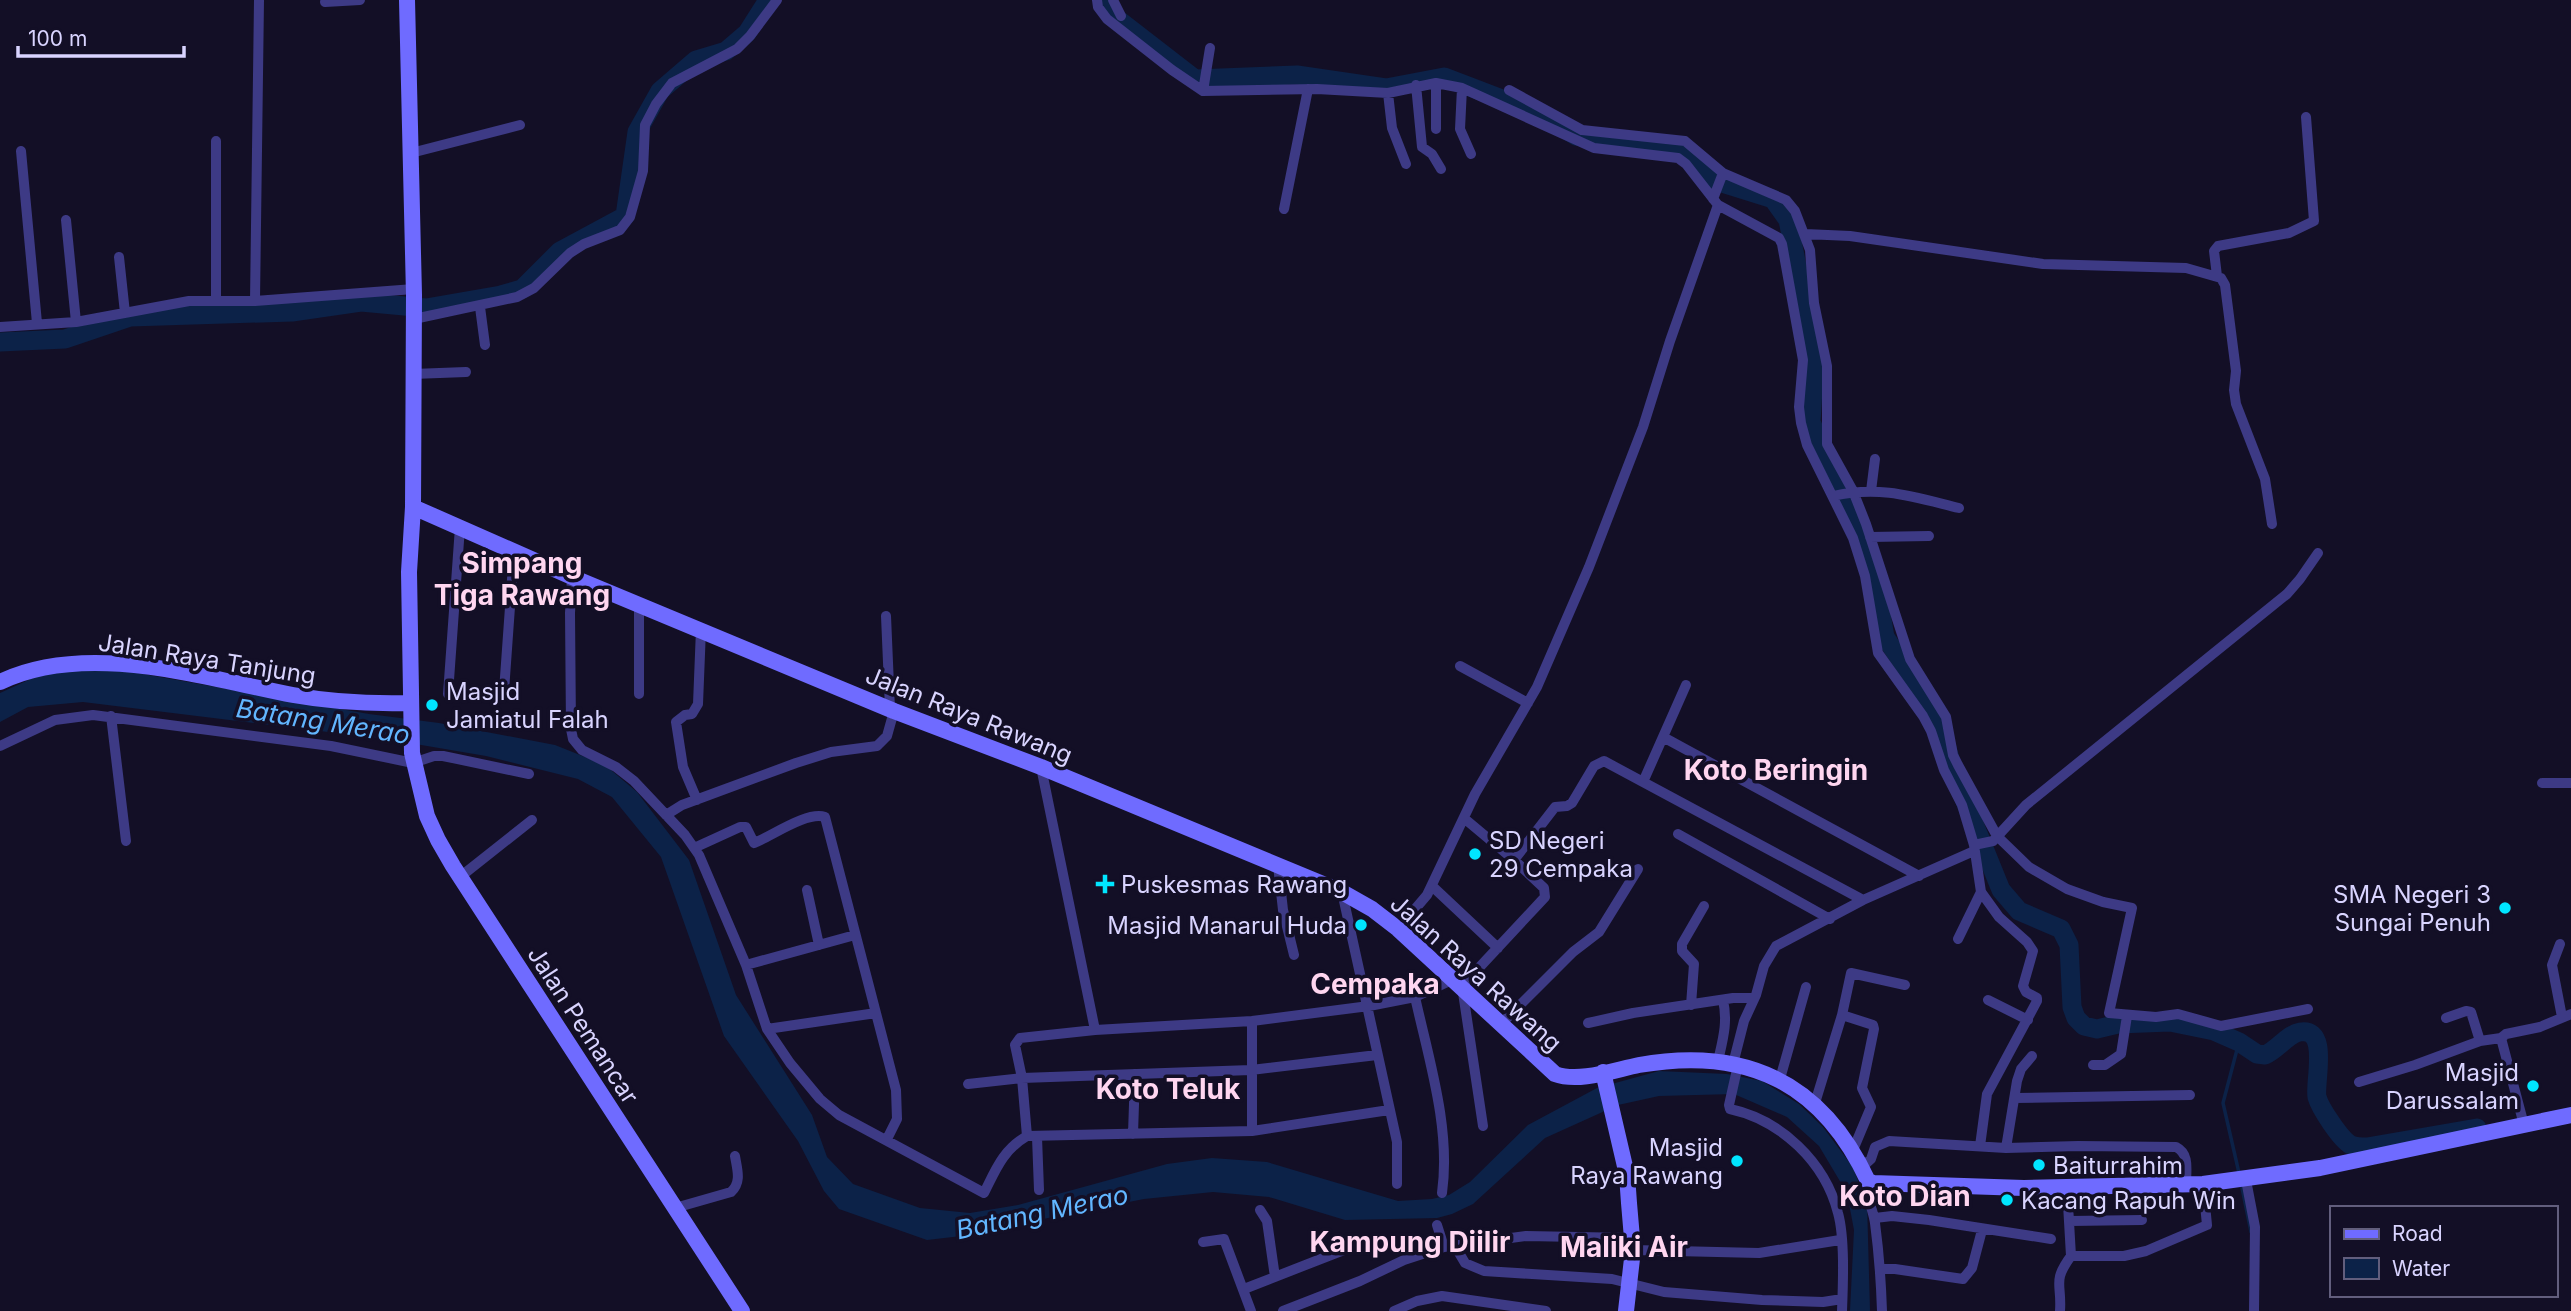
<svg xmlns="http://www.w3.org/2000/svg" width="2571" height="1311" font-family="Inter,sans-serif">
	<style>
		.water { fill: #0c2248 }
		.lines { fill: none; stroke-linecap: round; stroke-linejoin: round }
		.stream { stroke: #0c2248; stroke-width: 3.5 }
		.river { stroke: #0c2248; stroke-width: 19 }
		.street { stroke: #3d3a85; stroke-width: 10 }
		.secondary { stroke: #6f6bff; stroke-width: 16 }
		.poi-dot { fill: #00e5ff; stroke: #130f26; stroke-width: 2.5 }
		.labels { text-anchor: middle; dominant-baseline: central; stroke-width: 7; stroke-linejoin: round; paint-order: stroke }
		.street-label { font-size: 24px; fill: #d9d4ff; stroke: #130f26 }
		.poi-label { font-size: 24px; fill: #d9d4ff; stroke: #130f26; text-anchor: start }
		.water-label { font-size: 26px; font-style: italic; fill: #62b6ff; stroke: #130f26 }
		.quarter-label { font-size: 28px; font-weight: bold; fill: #ffd6f0; stroke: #130f26 }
	</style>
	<rect width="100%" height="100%" fill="#130f26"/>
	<!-- water -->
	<path class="water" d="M 115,669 L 369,714 L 439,723 L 555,745 L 605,765 L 637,792 L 689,860 L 736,995 L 812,1115 L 827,1157 L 853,1184 L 920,1208 L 970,1213 L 1018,1205 L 1167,1164 L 1212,1158 L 1267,1162 L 1398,1201 L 1432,1199 L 1449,1195 L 1470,1182 L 1528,1125 L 1597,1088 L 1659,1071 L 1727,1074 L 1762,1081 L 1799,1104 L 1823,1127 L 1852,1166 L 1867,1202 L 1870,1311 L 1850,1311 L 1854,1230 L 1847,1193 L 1819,1146 L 1787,1117 L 1734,1094 L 1659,1096 L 1618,1105 L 1545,1138 L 1473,1204 L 1452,1214 L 1437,1218 L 1345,1220 L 1269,1197 L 1213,1192 L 1144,1199 L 1043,1219 L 996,1232 L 927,1240 L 839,1209 L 824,1191 L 798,1141 L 724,1036 L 661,857 L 612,797 L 578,779 L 486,756 L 386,739 L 83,702 L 28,707 L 0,722 L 0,693 L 37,676 L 69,670 Z"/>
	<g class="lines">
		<!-- stream -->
		<path class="stream" d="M 2239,1173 L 2223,1103 L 2239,1042
			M 2242,1188 L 2251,1232"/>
		<!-- river -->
		<path class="river" d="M 1108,0 L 1111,14 L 1195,79 L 1297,75 L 1386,88 L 1444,77 L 1541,114 L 1576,136 L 1681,151 L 1709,179 L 1773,199 L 1788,220 L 1815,359 L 1811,422 L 1873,567 L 1885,637 L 1937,714 L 1956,779 L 2001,890 L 2019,911 L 2061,929 L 2069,945 L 2072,1007 L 2076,1018 L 2084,1026 L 2097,1029 L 2118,1024 L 2170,1022 L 2214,1031 L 2239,1042 L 2257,1054 L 2265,1055 C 2277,1050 2288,1034 2300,1032 C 2330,1027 2314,1083 2317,1097 C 2320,1108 2341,1140 2351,1145 C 2356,1147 2361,1147 2367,1147 L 2477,1128
			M 0,342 L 65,339 L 130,317 L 292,312 L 361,302 L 426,308 L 501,295 L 522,289 L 560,251 L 625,216 L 637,132 L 660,91 L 696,60 L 726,51 L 747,33 L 768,0"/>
		<!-- street -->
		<path class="street" d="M 1097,0 L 1098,7 L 1107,19 L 1172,70 L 1203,91 L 1317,89 L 1388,93 L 1436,83 L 1462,88 L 1594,148 L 1678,158 L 1686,164 L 1718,205 L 1779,238 L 1782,244 L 1803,360 L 1799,407 L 1801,423 L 1807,445 L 1853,538 L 1865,576 L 1878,653 L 1923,716 L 1931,731 L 1944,770 L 1962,805 L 1974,845 L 1981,892 L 1999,917 L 2027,942 L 2033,951 L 2023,986 L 2026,992 L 2037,998 L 2037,1001 L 1987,1094 L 1980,1146
			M 1113,0 L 1121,16
			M 325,2 L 360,0
			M 1436,83 L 1436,129
			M 1416,85 L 1422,147 L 1432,154 L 1441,169
			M 1462,88 L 1460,129 L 1471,154
			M 1509,90 L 1582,130 L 1685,141 L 1723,173 L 1786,200 L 1795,211 L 1810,250 L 1814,303 L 1827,366 L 1827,444 L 1853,491 L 1866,524 L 1910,659 L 1946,717 L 1953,755 L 1958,765 L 1997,836 L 2029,867 L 2067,889 L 2103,902 L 2132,908 L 2109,1013 L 2156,1017 L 2178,1014 L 2221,1026 L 2308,1009
			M 1203,91 L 1210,48
			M 1388,93 L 1392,128 L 1406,164
			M 216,141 L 216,301
			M 21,151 L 37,323
			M 411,153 L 520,125
			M 1713,199 L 1723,173
			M 1284,209 L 1308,89
			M 66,220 L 76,322
			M 1805,234 L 1850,236 L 2043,264 L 2186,268 L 2221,278 L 2225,285 L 2236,371 L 2234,390 L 2236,404 L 2265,479 L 2272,524
			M 119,257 L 125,313
			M 2217,276 L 2214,251 L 2218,246 L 2289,233 L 2314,221 L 2306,117
			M 255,301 L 259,0
			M 480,307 L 485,345
			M 414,319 L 517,297 L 534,288 L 570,253 L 584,244 L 620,230 L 630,217 L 643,171 L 645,125 L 656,104 L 672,83 L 737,49 L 750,36 L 777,0
			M 0,327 L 76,322 L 189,301 L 255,301 L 414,289
			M 413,374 L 466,372
			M 1871,491 L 1875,459
			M 1833,496 C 1880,485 1914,497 1959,508
			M 1870,537 L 1929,536
			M 572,577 L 570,613 L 571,729 L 573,739 L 582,750 L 616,767 L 634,781 L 685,835 L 699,855 L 746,965 L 767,1029 L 790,1063 L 820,1099 L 839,1115 L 984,1193 C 996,1169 1003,1150 1027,1136 L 1252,1131 L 1389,1110
			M 639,603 L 639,694
			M 886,616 L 890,709
			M 1460,666 L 1528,703
			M 504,691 L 514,551
			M 448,694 L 460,527
			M 111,716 L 126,841
			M 1663,737 L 1919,876
			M 0,746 L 55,720 L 93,715 L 331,746 L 413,763 L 434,756 L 443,756 L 529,774
			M 1041,767 L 1095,1030
			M 1643,782 L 1686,685
			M 2542,783 L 2571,783
			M 697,800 L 683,767 L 676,722 L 685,715 L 692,714 L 698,704 L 701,629
			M 666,815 L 682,805 L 796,763 L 831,752 L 877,746 L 887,736 L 894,711
			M 1465,819 L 1514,860 L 1544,888 L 1545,897 L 1462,986 L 1483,1126
			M 1678,834 L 1830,919
			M 1974,845 L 1993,841 L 2026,805 L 2287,594 L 2300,579 L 2318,553
			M 694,848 L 740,827 L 746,827 L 754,843 C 772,836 807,811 825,817 L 896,1090 L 897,1119 L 887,1139
			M 1514,860 L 1555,807 L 1567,806 L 1572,803 L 1594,766 L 1604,761 L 1863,900
			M 1278,865 L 1283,910 L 1294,955
			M 460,877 L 532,820
			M 1432,886 L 1498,948
			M 807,890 L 819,945
			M 1342,892 L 1397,1142 L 1397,1184
			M 1398,929 L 1427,895 L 1475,794 L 1537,687 L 1589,567 L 1643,427 L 1670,341 L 1718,205
			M 1958,939 L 1981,892
			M 2560,944 L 2552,965 L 2562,1017
			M 746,965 L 855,935
			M 1415,997 C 1429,1060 1451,1129 1442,1193
			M 1988,1000 L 2028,1020
			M 1691,1005 L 1694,964 L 1682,951 L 1682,944 L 1704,906
			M 1842,1015 L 1873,1025 L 1874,1029 L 1862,1088 L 1871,1107 L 1853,1150
			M 2446,1018 L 2466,1011 L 2471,1012 L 2480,1041
			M 1588,1023 L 1633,1013 L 1733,998 L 1753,998
			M 1500,1025 L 1573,952 L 1599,932 L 1638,869
			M 767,1029 L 876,1013
			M 1718,1061 C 1723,1039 1728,1022 1723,1000
			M 1733,1064 L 1744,1021 L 1756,995 L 1764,966 L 1776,946 L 1863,900 L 1974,851
			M 1738,1065 L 1729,1105 L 1730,1109 C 1781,1120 1825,1162 1838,1213 C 1845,1238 1843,1285 1842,1311
			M 2093,1065 L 2105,1065 L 2121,1054 L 2127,1016
			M 1780,1079 L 1806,987
			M 2359,1082 L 2415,1065 L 2480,1041 L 2501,1038
			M 968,1084 L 1022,1078 L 1251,1070 L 1377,1055
			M 2015,1098 L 2190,1095
			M 1815,1103 L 1842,1015 L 1851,973 L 1905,985
			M 2524,1125 L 2501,1038 L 2506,1034 L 2540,1027 L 2571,1014
			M 1252,1131 L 1252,1021
			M 1133,1134 L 1135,1074
			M 1027,1136 L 1022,1078 L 1015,1045 L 1020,1038 L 1095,1030 L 1252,1021 L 1369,1006 L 1415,997 L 1454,979
			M 1037,1137 L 1039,1190
			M 2006,1148 L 2017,1081 L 2021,1069 L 2032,1056
			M 1862,1167 L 1871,1159 L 1875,1147 L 1889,1141 L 2006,1148 L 2078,1146 L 2176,1147 C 2190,1154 2186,1170 2186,1184
			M 2246,1180 L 2255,1227 L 2254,1311
			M 1868,1181 C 1865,1195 1873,1209 1875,1223 C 1879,1253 1881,1281 1882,1311
			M 675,1208 L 731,1192 C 742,1182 737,1169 735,1156
			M 1260,1210 L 1267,1221 L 1275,1277
			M 1875,1218 L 1892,1216 L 1929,1220 L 2051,1239
			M 2070,1221 L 2142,1220
			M 1437,1225 L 1444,1247
			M 1203,1242 L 1224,1239 L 1251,1311
			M 1455,1246 L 1465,1263 L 1484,1271 L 1612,1279 L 1664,1292 L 1762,1300 L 1823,1302 L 1842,1299
			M 1633,1250 L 1759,1253 L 1840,1240
			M 2071,1256 L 2124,1256 L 2146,1251 L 2207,1225 L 2203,1184
			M 1881,1269 L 1895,1269 L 1963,1279 L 1972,1268 L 1982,1230
			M 1244,1289 L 1349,1248
			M 1283,1311 L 1360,1281 L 1404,1260 L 1444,1247 L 1526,1236 L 1632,1238
			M 1394,1311 L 1417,1301 L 1442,1296 L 1546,1311
			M 2060,1311 C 2062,1283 2052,1282 2071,1256 L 2067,1187"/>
		<!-- secondary -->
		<path class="secondary" d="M 407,0 L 414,295 L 413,507 L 409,572 L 412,753 L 427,816 L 438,840 L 453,866 L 742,1311
			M 413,507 L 572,577 L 894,711 L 1041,767 L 1342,892 L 1372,909 L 1398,929 L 1555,1074 C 1579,1083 1614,1070 1639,1065 C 1746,1046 1822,1082 1868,1181 L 1873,1183 L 2024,1188 L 2203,1184 L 2320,1168 L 2571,1115
			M 0,682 C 87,640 204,678 293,695 C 332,702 371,704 410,703
			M 1603,1072 L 1627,1175 L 1629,1203 L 1633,1250 L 1626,1311"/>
	</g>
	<!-- markers -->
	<g class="poi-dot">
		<circle cx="432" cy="705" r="7"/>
		<circle cx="1475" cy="854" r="7"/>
		<path d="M1101.5 873.5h7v7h7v7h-7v7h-7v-7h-7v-7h7z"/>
		<circle cx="2505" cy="908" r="7"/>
		<circle cx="1361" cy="925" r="7"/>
		<circle cx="2533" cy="1086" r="7"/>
		<circle cx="1737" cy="1161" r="7"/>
		<circle cx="2039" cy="1165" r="7"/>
		<circle cx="2007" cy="1200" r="7"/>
	</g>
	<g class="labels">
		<!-- street labels -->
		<g class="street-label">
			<text transform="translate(207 659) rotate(9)">Jalan Raya Tanjung</text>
			<text transform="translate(969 715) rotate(22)">Jalan Raya Rawang</text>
			<text transform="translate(1476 973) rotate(42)">Jalan Raya Rawang</text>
			<text transform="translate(583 1025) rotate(57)">Jalan Pemancar</text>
		</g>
		<!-- poi labels -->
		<g class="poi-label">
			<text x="446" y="691">Masjid<tspan x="446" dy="28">Jamiatul Falah</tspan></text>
			<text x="1489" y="840">SD Negeri<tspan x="1489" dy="28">29 Cempaka</tspan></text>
			<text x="1121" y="884">Puskesmas Rawang</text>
			<text x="2491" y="894" text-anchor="end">SMA Negeri 3<tspan x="2491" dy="28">Sungai Penuh</tspan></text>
			<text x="1347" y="925" text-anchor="end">Masjid Manarul Huda</text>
			<text x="2519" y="1072" text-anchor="end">Masjid<tspan x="2519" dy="28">Darussalam</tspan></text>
			<text x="1723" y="1147" text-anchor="end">Masjid<tspan x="1723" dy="28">Raya Rawang</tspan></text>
			<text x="2053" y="1165">Baiturrahim</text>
			<text x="2021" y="1200">Kacang Rapuh Win</text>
		</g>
		<!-- water labels -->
		<g class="water-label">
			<text transform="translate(323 721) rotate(9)">Batang Merao</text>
			<text transform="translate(1042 1212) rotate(-12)">Batang Merao</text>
		</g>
		<!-- quarter labels -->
		<g class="quarter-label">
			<text x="522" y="563">Simpang<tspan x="522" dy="32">Tiga Rawang</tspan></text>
			<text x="1776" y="770">Koto Beringin</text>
			<text x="1375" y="984">Cempaka</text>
			<text x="1168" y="1089">Koto Teluk</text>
			<text x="1905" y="1196">Koto Dian</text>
			<text x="1410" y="1242">Kampung Diilir</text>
			<text x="1624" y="1247">Maliki Air</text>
		</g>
	</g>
	<!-- legend -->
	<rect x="2330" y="1206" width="228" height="91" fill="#130f26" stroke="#625e7d" stroke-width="2"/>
	<rect x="2344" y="1229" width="35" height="10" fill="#6f6bff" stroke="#625e7d" stroke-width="2"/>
	<text x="2392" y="1241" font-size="21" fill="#d9d4ff">Road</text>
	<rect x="2344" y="1258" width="35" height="21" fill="#0c2248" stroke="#625e7d" stroke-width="2"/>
	<text x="2392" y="1276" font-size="21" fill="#d9d4ff">Water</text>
	<!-- scale -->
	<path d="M18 46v10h166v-10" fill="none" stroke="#d9d4ff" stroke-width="3.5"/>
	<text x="28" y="46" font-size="21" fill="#d9d4ff" stroke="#130f26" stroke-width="5" paint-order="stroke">100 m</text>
</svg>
